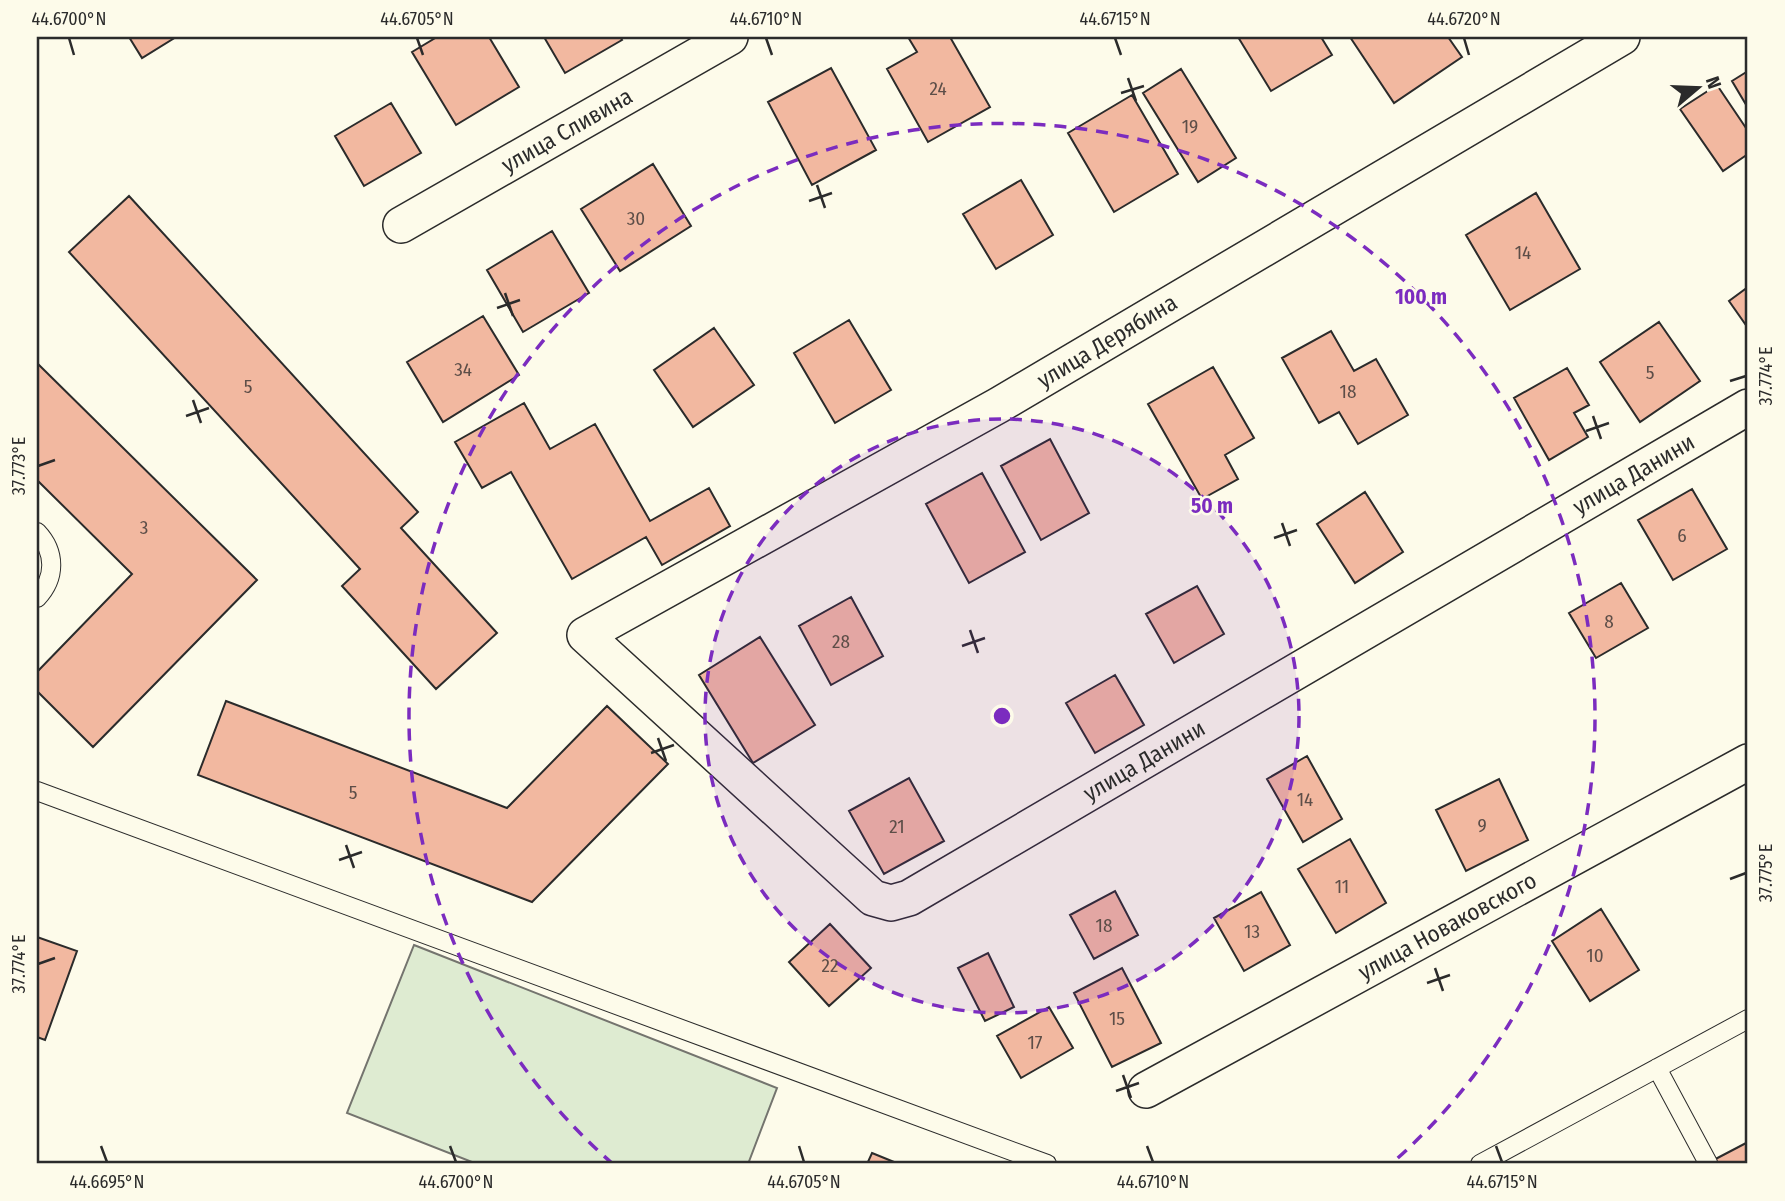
<svg xmlns="http://www.w3.org/2000/svg" width="1785" height="1201" font-family="'Fira Sans Condensed',sans-serif">
	<style>
		.green { fill: #deebd1; stroke: #74746e; stroke-width: 2 }
		.building { fill: #f2b8a0; stroke: #2b2b2b; stroke-width: 2 }
		.lines { fill: none; stroke-linecap: round; stroke-linejoin: round }
		.service-casing { stroke: #2b2b2b; stroke-width: 20 }
		.minor-casing { stroke: #2b2b2b; stroke-width: 38 }
		.service { stroke: #fdfbea; stroke-width: 18 }
		.minor { stroke: #fdfbea; stroke-width: 35 }
		.ticks { fill: none; stroke: #2b2b2b; stroke-width: 2.5 }
		.ring { fill: none; stroke: #7b2cbf; stroke-width: 3.5; stroke-dasharray: 12 9 }
		.labels { text-anchor: middle; dominant-baseline: central; stroke-width: 5; stroke-linejoin: round; paint-order: stroke }
		.number-label { font-size: 19px; fill: #5d4e48 }
		.street-label { font-size: 23px; fill: #2b2b2b; stroke: #fdfbea }
		.centre { fill: #7b2cbf; stroke: #fdfbea; stroke-width: 3.5 }
		.ring-label { font-size: 21px; text-anchor: middle; font-weight: bold; fill: #7b2cbf; stroke: #fdfbea; stroke-width: 5; stroke-linejoin: round; paint-order: stroke }
		.neatline { fill: none; stroke: #2b2b2b; stroke-width: 2.5 }
		.ticks-label { font-size: 18px; text-anchor: middle; fill: #2b2b2b }
	</style>
	<rect width="100%" height="100%" fill="#fdfbea"/>
	<!-- green -->
	<path class="green" d="M 414,945 L 777,1088 L 748,1164 L 477,1164 L 347,1113 Z"/>
	<!-- building -->
	<path class="building" d="M 129,37 L 176,37 L 142,58 Z
		M 437,37 L 489,37 L 519,87 L 456,125 L 412,52 Z
		M 544,37 L 620,37 L 622,40 L 565,73 Z
		M 908,37 L 950,37 L 990,107 L 928,142 L 887,69 L 917,52 Z
		M 1238,37 L 1321,37 L 1332,55 L 1271,91 Z
		M 1350,37 L 1448,37 L 1462,57 L 1394,103 Z
		M 831,68 L 876,150 L 812,185 L 768,102 Z
		M 1181,69 L 1236,158 L 1198,182 L 1143,93 Z
		M 1748,71 L 1748,108 L 1732,81 Z
		M 1717,85 L 1748,131 L 1748,154 L 1723,171 L 1680,109 Z
		M 1132,95 L 1178,174 L 1114,212 L 1068,133 Z
		M 391,103 L 421,153 L 364,186 L 335,136 Z
		M 653,164 L 691,226 L 620,271 L 581,209 Z
		M 1021,180 L 1053,235 L 996,269 L 963,214 Z
		M 1536,193 L 1580,269 L 1510,310 L 1466,235 Z
		M 129,196 L 418,512 L 401,528 L 497,633 L 436,689 L 342,586 L 360,569 L 69,252 Z
		M 552,231 L 589,293 L 523,332 L 487,270 Z
		M 1748,287 L 1748,328 L 1729,301 Z
		M 483,316 L 519,375 L 443,422 L 407,362 Z
		M 849,320 L 891,390 L 835,423 L 794,353 Z
		M 1659,322 L 1700,381 L 1640,422 L 1600,362 Z
		M 714,328 L 754,385 L 693,427 L 654,370 Z
		M 1331,331 L 1354,371 L 1376,359 L 1408,415 L 1358,444 L 1339,412 L 1319,423 L 1282,358 Z
		M 37,363 L 257,580 L 93,747 L 37,691 L 37,672 L 132,574 L 37,480 Z
		M 37,363 L 257,580 L 93,747 L 37,691 L 37,672 L 132,574 L 37,480 Z
		M 1213,367 L 1254,438 L 1225,455 L 1238,479 L 1202,499 L 1148,404 Z
		M 1567,368 L 1589,405 L 1574,413 L 1588,437 L 1549,460 L 1514,398 Z
		M 524,403 L 550,449 L 595,424 L 650,521 L 709,488 L 730,526 L 662,565 L 646,537 L 572,579 L 511,472 L 482,488 L 455,442 Z
		M 1050,439 L 1089,513 L 1041,540 L 1001,466 Z
		M 982,473 L 1025,552 L 969,583 L 926,504 Z
		M 1692,489 L 1727,549 L 1673,580 L 1638,520 Z
		M 1365,492 L 1403,552 L 1355,583 L 1317,524 Z
		M 1621,583 L 1648,628 L 1596,658 L 1569,613 Z
		M 1197,586 L 1224,634 L 1174,663 L 1146,614 Z
		M 851,597 L 883,656 L 831,685 L 799,626 Z
		M 760,637 L 815,725 L 753,763 L 699,675 Z
		M 1115,675 L 1144,725 L 1095,753 L 1066,703 Z
		M 226,701 L 507,808 L 607,706 L 668,764 L 532,902 L 198,775 Z
		M 226,701 L 507,808 L 607,706 L 668,764 L 532,902 L 198,775 Z
		M 1307,756 L 1342,819 L 1303,842 L 1267,779 Z
		M 909,778 L 944,841 L 884,874 L 849,811 Z
		M 1499,779 L 1528,840 L 1466,871 L 1436,810 Z
		M 1350,839 L 1386,903 L 1336,933 L 1298,869 Z
		M 1115,891 L 1138,935 L 1094,959 L 1070,915 Z
		M 1261,892 L 1290,945 L 1244,971 L 1214,918 Z
		M 1601,909 L 1639,970 L 1590,1001 L 1552,941 Z
		M 830,924 L 871,968 L 829,1006 L 789,962 Z
		M 37,937 L 77,951 L 45,1040 L 37,1037 Z
		M 988,953 L 1014,1007 L 985,1021 L 958,968 Z
		M 1122,968 L 1161,1043 L 1112,1067 L 1074,993 Z
		M 1049,1007 L 1073,1048 L 1021,1078 L 997,1036 Z
		M 1748,1142 L 1748,1164 L 1706,1164 Z
		M 872,1153 L 899,1164 L 867,1164 Z
		M 872,1153 L 899,1164 L 867,1164 Z"/>
	<g class="lines">
		<defs>
			<path id="service" d="M 37,532 C 56,552 56,578 37,598
				M 37,791 L 1047,1164
				M 1657,1068 L 1708,1163
				M 1480,1164 L 1748,1019"/>
			<g id="minor">
				<path id="s1" d="M 1622,37 L 999,405 L 585,635 L 873,898 L 891,903 L 909,898 L 1748,407"/>
				<path id="s2" d="M 401,225 L 730,37"/>
				<path id="s3" d="M 1146,1090 L 1748,762"/>
			</g>
		</defs>
		<!-- service casing -->
		<use href="#service" class="service-casing"/>
		<!-- minor casing -->
		<use href="#minor" class="minor-casing"/>
		<!-- service -->
		<use href="#service" class="service"/>
		<!-- minor -->
		<use href="#minor" class="minor"/>
	</g>
	<!-- ticks -->
	<path class="ticks" d="M 69,38 L 74,55M 417,38 L 423,55M 766,38 L 772,55M 1115,38 L 1121,55M 1464,38 L 1469,55M 1128,78 L 1136,101M 1121,93 L 1144,86M 817,185 L 825,208M 809,201 L 832,193M 505,293 L 513,316M 497,308 L 520,300M 1730,381 L 1746,376M 193,400 L 201,423M 186,416 L 209,408M 1593,416 L 1601,439M 1586,431 L 1609,423M 38,466 L 55,460M 1282,523 L 1290,546M 1274,538 L 1297,530M 970,630 L 978,653M 962,646 L 985,638M 658,738 L 666,761M 651,753 L 674,745M 346,845 L 354,868M 339,860 L 362,852M 1730,879 L 1746,873M 38,964 L 55,958M 1435,968 L 1443,991M 1427,983 L 1450,975M 1123,1075 L 1131,1098M 1116,1091 L 1139,1083M 101,1146 L 107,1162M 450,1146 L 456,1162M 799,1146 L 804,1162M 1147,1146 L 1153,1162M 1496,1146 L 1502,1162"/>
	<!-- distance rings -->
	<circle cx="1002" cy="716" r="297" fill="#7b2cbf" fill-opacity=".12"/>
	<g class="ring">
		<circle cx="1002" cy="716" r="297"/>
		<path d="M613 1164A593 593 0 1 1 1391 1164"/>
	</g>
	<g class="labels">
		<!-- number labels -->
		<g class="number-label">
			<text x="938" y="88">24</text>
			<text x="1190" y="126">19</text>
			<text x="636" y="218">30</text>
			<text x="1523" y="252">14</text>
			<text x="463" y="369">34</text>
			<text x="1650" y="372">5</text>
			<text x="248" y="386">5</text>
			<text x="1348" y="391">18</text>
			<text x="144" y="527">3</text>
			<text x="1682" y="535">6</text>
			<text x="1609" y="621">8</text>
			<text x="841" y="641">28</text>
			<text x="353" y="792">5</text>
			<text x="1305" y="799">14</text>
			<text x="1482" y="825">9</text>
			<text x="897" y="826">21</text>
			<text x="1342" y="886">11</text>
			<text x="1104" y="925">18</text>
			<text x="1252" y="931">13</text>
			<text x="1595" y="955">10</text>
			<text x="830" y="965">22</text>
			<text x="1117" y="1018">15</text>
			<text x="1035" y="1042">17</text>
		</g>
		<!-- street labels -->
		<g class="street-label">
			<text stroke="none"><textPath href="#s2" startOffset="191">улица Сливина</textPath></text>
			<text transform="translate(1107 341) rotate(-31)">улица Дерябина</text>
			<text stroke="none"><textPath href="#s1" startOffset="2464">улица Данини</textPath></text>
			<text stroke="none"><textPath href="#s1" startOffset="1897">улица Данини</textPath></text>
			<text stroke="none"><textPath href="#s3" startOffset="343">улица Новаковского</textPath></text>
		</g>
	</g>
	<circle cx="1002" cy="716" r="10" class="centre"/>
	<g class="ring-label">
		<text x="1421" y="304">100 m</text>
		<text x="1212" y="513">50 m</text>
	</g>
	<!-- border -->
	<rect width="1785" height="1201" fill="none" stroke="#fdfbea" stroke-width="77"/>
	<!-- north arrow -->
	<g transform="translate(1698 88) rotate(71)" stroke="#fdfbea" stroke-width="5" paint-order="stroke">
	<path d="M0-5L12 26L0 18L-12 26Z" fill="#2b2b2b"/>
	<text y="-10" font-size="19" font-weight="bold" text-anchor="middle" fill="#2b2b2b">N</text>
	</g>
	<rect x="38" y="38" width="1708" height="1124" class="neatline"/>
	<g class="ticks-label">
		<text x="69" y="25">44.6700°N</text>
		<text x="417" y="25">44.6705°N</text>
		<text x="766" y="25">44.6710°N</text>
		<text x="1115" y="25">44.6715°N</text>
		<text x="1464" y="25">44.6720°N</text>
		<text transform="translate(1766 376) rotate(-90)" y="6">37.774°E</text>
		<text transform="translate(19 466) rotate(-90)" y="6">37.773°E</text>
		<text transform="translate(1766 873) rotate(-90)" y="6">37.775°E</text>
		<text transform="translate(19 964) rotate(-90)" y="6">37.774°E</text>
		<text x="107" y="1188">44.6695°N</text>
		<text x="456" y="1188">44.6700°N</text>
		<text x="804" y="1188">44.6705°N</text>
		<text x="1153" y="1188">44.6710°N</text>
		<text x="1502" y="1188">44.6715°N</text>
	</g>
</svg>
